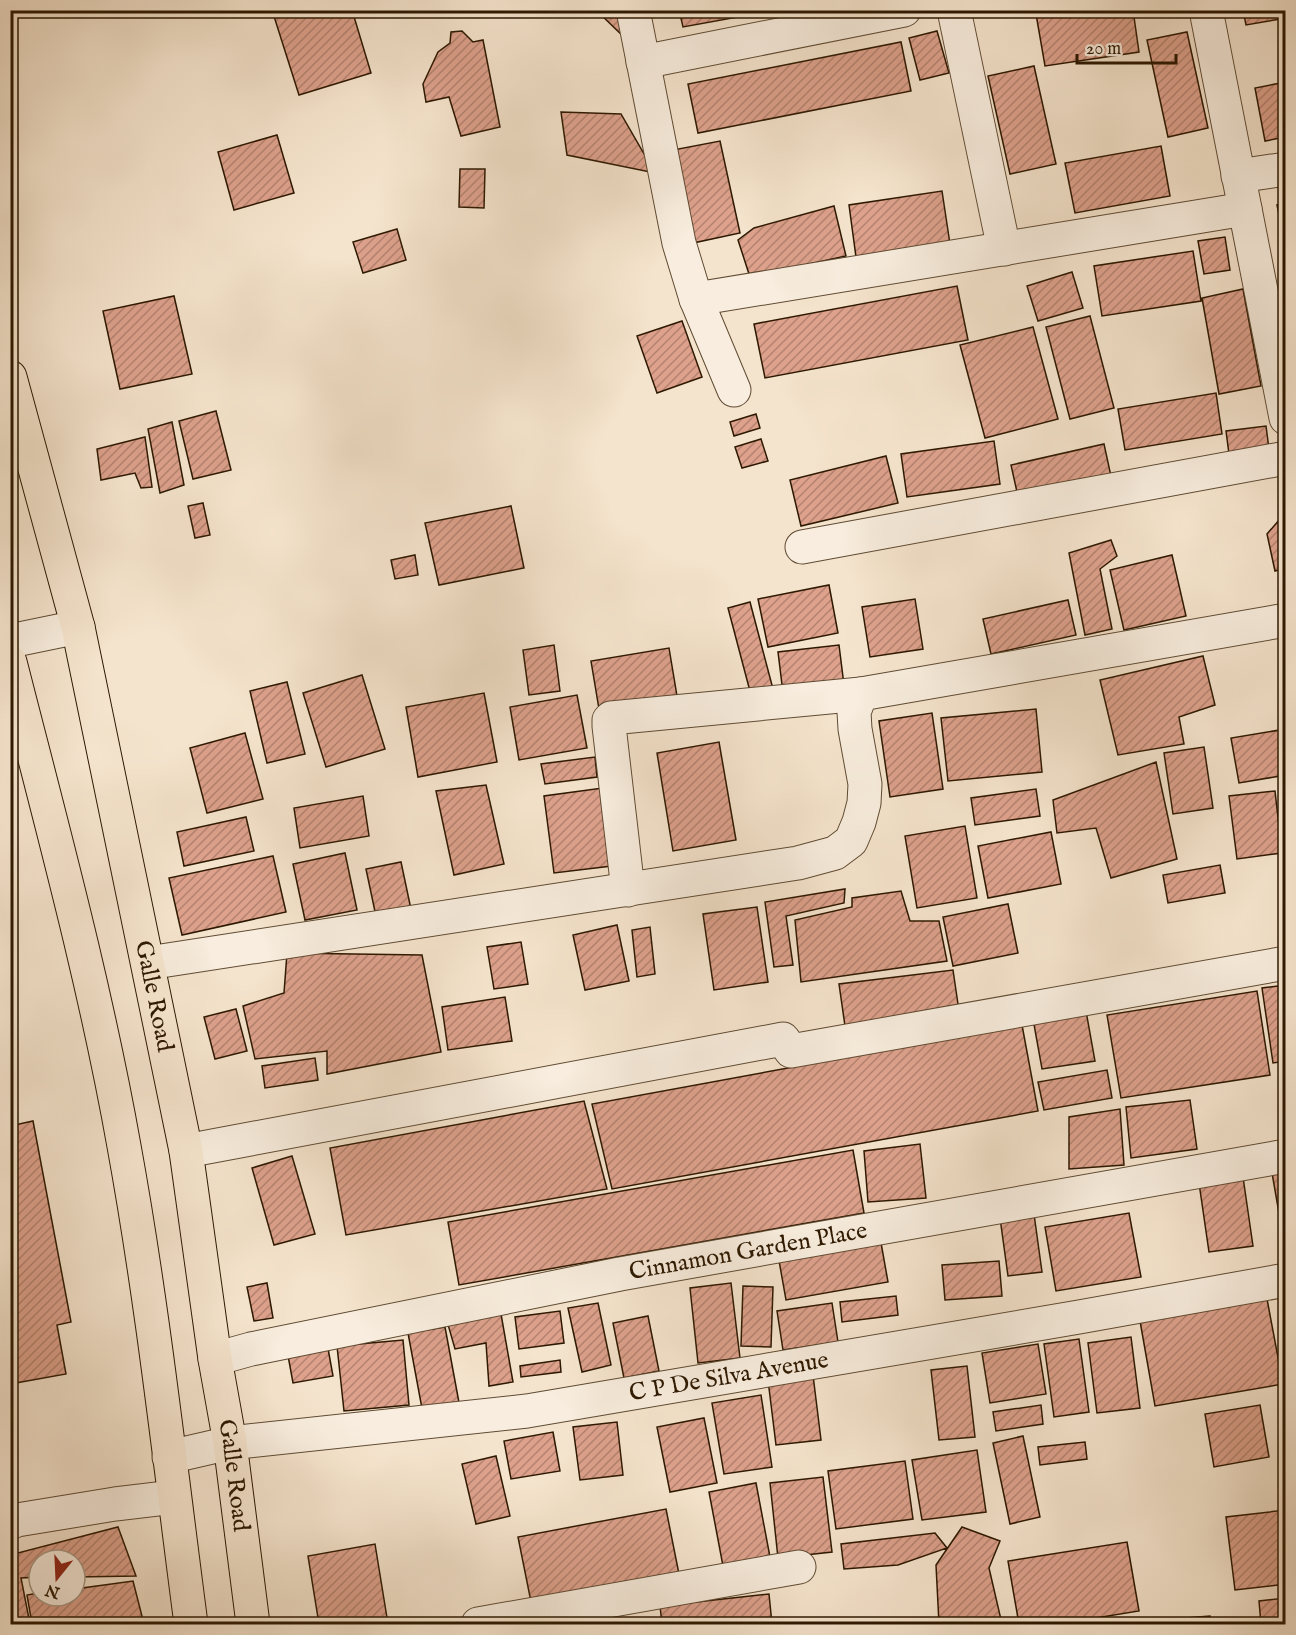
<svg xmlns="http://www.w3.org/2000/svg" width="1296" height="1635" font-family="'IM FELL English',serif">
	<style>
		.building { fill: url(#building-hatch); stroke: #2d1800; stroke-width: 1.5 }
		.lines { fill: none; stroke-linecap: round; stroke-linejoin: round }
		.minor-casing { stroke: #5f4b33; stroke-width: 35 }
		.highway-casing { stroke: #2d1800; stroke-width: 35 }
		.minor { stroke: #f8edde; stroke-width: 33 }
		.highway { stroke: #f5e4cd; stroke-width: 33 }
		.labels { text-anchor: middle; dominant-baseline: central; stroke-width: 5; stroke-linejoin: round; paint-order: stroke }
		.street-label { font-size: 24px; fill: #2d1800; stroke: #f8edde }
	</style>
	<defs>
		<pattern id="building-hatch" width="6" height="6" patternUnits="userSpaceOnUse" patternTransform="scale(1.5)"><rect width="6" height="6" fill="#dda18c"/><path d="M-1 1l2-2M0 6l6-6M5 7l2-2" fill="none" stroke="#b48270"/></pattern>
	</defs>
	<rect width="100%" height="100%" fill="#f5e4cd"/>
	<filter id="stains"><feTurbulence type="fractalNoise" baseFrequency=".00333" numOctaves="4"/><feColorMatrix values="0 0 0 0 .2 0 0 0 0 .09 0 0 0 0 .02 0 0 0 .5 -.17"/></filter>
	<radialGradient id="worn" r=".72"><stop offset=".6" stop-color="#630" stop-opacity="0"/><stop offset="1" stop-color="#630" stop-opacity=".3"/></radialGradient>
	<!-- building -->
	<path class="building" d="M 272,10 L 352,10 L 371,73 L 299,95 Z
		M 596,10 L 619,10 L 624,37 Z
		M 679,10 L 777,10 L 683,27 Z
		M 1059,10 L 1133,10 L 1139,52 L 1045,66 L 1036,14 Z
		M 1243,10 L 1286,10 L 1286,18 L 1246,25 Z
		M 462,31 L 473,42 L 483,40 L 500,127 L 461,136 L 449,97 L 426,102 L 423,84 L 438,52 L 450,43 L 451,32 Z
		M 937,31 L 949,73 L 920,80 L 909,38 Z
		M 1187,32 L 1208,128 L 1168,137 L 1147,40 Z
		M 901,42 L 911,91 L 698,133 L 688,84 Z
		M 1034,66 L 1056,164 L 1010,174 L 988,76 Z
		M 1286,82 L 1286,137 L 1265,141 L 1255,88 Z
		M 561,112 L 621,114 L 655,173 L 567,155 Z
		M 277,135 L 294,193 L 234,210 L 218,152 Z
		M 720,141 L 740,233 L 693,243 L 673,150 Z
		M 1161,146 L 1170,196 L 1075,213 L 1065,163 Z
		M 460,169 L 485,169 L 484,208 L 459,207 Z
		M 942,191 L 950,244 L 856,257 L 849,205 Z
		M 1286,204 L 1286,250 L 1277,205 Z
		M 834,206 L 846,256 L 750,277 L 738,240 L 754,228 Z
		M 397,229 L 406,260 L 363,273 L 353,242 Z
		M 1225,237 L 1230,270 L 1204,274 L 1198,241 Z
		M 1193,251 L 1201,301 L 1102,316 L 1094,266 Z
		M 1072,272 L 1083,308 L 1038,321 L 1027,286 Z
		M 957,286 L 968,340 L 765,378 L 754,324 Z
		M 1243,289 L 1261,386 L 1219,394 L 1202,298 Z
		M 174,296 L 192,374 L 120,389 L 103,311 Z
		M 1090,316 L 1114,408 L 1070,419 L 1046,327 Z
		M 682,321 L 702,377 L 657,393 L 637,336 Z
		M 1033,327 L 1058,419 L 985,438 L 960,345 Z
		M 1216,393 L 1222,434 L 1125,450 L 1118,409 Z
		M 216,411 L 231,470 L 193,479 L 179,421 Z
		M 756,414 L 760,428 L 734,436 L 730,422 Z
		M 172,422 L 184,485 L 160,493 L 148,429 Z
		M 1266,426 L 1269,449 L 1229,454 L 1226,431 Z
		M 145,437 L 152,487 L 141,488 L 135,473 L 101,480 L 97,449 Z
		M 761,439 L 768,461 L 742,468 L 735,447 Z
		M 994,441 L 1000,484 L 907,497 L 901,454 Z
		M 1104,444 L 1112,481 L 1019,501 L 1011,465 Z
		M 886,456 L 898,503 L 801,526 L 790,480 Z
		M 203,503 L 210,535 L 195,538 L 188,506 Z
		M 511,506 L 524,568 L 439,585 L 425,523 Z
		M 1286,512 L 1286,568 L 1275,571 L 1267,534 Z
		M 1111,540 L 1117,556 L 1100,569 L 1112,629 L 1085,635 L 1069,553 Z
		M 415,555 L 418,575 L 395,579 L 391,560 Z
		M 1172,555 L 1186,616 L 1124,630 L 1110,570 Z
		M 829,585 L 838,633 L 768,647 L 758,599 Z
		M 915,599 L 923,649 L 870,657 L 862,607 Z
		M 1068,600 L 1076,635 L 991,654 L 983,619 Z
		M 750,602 L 773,689 L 751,695 L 728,608 Z
		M 554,645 L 560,691 L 529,695 L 523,650 Z
		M 839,645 L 844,685 L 783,693 L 778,652 Z
		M 669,648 L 677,696 L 599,709 L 591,661 Z
		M 1203,656 L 1215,705 L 1179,717 L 1184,744 L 1118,755 L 1100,680 Z
		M 362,675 L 385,749 L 326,767 L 303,693 Z
		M 287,682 L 305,754 L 267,763 L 250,691 Z
		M 484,693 L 497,762 L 418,777 L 406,707 Z
		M 577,695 L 587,748 L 519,760 L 510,707 Z
		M 1036,709 L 1042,772 L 948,781 L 941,718 Z
		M 932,713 L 943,789 L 890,797 L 879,721 Z
		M 1286,729 L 1286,775 L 1239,783 L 1231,738 Z
		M 245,733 L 263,799 L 207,813 L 190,748 Z
		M 719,742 L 736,840 L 673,851 L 657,753 Z
		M 1204,747 L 1213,808 L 1173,814 L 1164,753 Z
		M 595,757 L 597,777 L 545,784 L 541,764 Z
		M 1156,762 L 1177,859 L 1111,878 L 1096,828 L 1057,833 L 1053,800 Z
		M 486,785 L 504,864 L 454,875 L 436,791 Z
		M 610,787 L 620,865 L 554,873 L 544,796 Z
		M 1036,789 L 1040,816 L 975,825 L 971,798 Z
		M 1275,791 L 1282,853 L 1237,859 L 1229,796 Z
		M 363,796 L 369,836 L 300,848 L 294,808 Z
		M 246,817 L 254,851 L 184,866 L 177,832 Z
		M 965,826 L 977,898 L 917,908 L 905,836 Z
		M 1051,832 L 1061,884 L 988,898 L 978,846 Z
		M 345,853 L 357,910 L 305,920 L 293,864 Z
		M 273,856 L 286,912 L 182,935 L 169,878 Z
		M 401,862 L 412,914 L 377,921 L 366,869 Z
		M 1220,865 L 1225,893 L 1168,903 L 1163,875 Z
		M 845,889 L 844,903 L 786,916 L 793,965 L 774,967 L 765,902 Z
		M 901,891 L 910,921 L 939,921 L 947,961 L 801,982 L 795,920 L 852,907 L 852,898 Z
		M 1008,904 L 1018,953 L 953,966 L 943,917 Z
		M 757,907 L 768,982 L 714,990 L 703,914 Z
		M 617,925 L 629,981 L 585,990 L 573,935 Z
		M 650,927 L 655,974 L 637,977 L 632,930 Z
		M 521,942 L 528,984 L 494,989 L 487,947 Z
		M 287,953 L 422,955 L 441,1052 L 327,1074 L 327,1051 L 255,1059 L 243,1006 L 284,993 Z
		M 953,970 L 959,1011 L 845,1026 L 839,984 Z
		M 1286,985 L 1286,1061 L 1273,1063 L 1262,988 Z
		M 1257,991 L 1270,1075 L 1121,1098 L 1107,1015 Z
		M 505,997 L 512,1041 L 448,1050 L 442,1007 Z
		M 236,1009 L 247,1051 L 215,1059 L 204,1017 Z
		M 1086,1011 L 1095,1061 L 1042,1069 L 1033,1019 Z
		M 1022,1025 L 1038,1111 L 612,1189 L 592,1104 Z
		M 315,1058 L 318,1080 L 265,1088 L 262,1066 Z
		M 1107,1070 L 1112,1098 L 1044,1110 L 1038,1082 Z
		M 10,1079 L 17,1113 L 10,1114 Z
		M 1190,1100 L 1197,1149 L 1131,1158 L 1126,1107 Z
		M 584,1101 L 607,1189 L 346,1235 L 330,1148 Z
		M 1120,1109 L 1124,1165 L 1069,1169 L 1069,1117 Z
		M 33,1121 L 71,1322 L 57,1325 L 66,1374 L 10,1384 L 10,1126 Z
		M 920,1144 L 926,1198 L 868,1202 L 864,1151 Z
		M 853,1150 L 864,1213 L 459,1285 L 448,1222 Z
		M 292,1156 L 315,1234 L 274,1245 L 252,1168 Z
		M 1286,1171 L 1286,1248 L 1285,1248 L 1272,1173 Z
		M 1243,1177 L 1253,1246 L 1209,1252 L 1199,1183 Z
		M 1129,1213 L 1141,1277 L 1056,1291 L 1045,1227 Z
		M 1034,1214 L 1042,1272 L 1008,1276 L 1000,1218 Z
		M 880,1237 L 888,1282 L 786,1300 L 778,1255 Z
		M 999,1261 L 1002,1296 L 945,1300 L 942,1265 Z
		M 267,1283 L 273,1318 L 254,1321 L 247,1287 Z
		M 731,1283 L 740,1358 L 698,1363 L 690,1288 Z
		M 743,1286 L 773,1287 L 771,1347 L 741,1346 Z
		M 896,1296 L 898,1315 L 842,1322 L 840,1302 Z
		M 1267,1299 L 1283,1384 L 1155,1406 L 1140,1321 Z
		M 598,1303 L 611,1365 L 582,1372 L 568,1308 Z
		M 832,1303 L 838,1342 L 783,1350 L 777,1311 Z
		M 560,1311 L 564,1343 L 519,1349 L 515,1317 Z
		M 501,1314 L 513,1382 L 489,1386 L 486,1343 L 455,1349 L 447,1321 Z
		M 648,1316 L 659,1371 L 624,1378 L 613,1323 Z
		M 445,1327 L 460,1408 L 423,1414 L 408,1333 Z
		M 1131,1337 L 1140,1408 L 1097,1413 L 1088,1343 Z
		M 1079,1339 L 1089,1412 L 1054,1417 L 1044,1344 Z
		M 403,1340 L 409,1405 L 344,1411 L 337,1346 Z
		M 327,1343 L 333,1376 L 293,1383 L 287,1350 Z
		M 1038,1344 L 1046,1394 L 990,1403 L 982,1353 Z
		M 560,1360 L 561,1372 L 521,1377 L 520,1366 Z
		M 967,1366 L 975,1437 L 939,1440 L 931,1370 Z
		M 813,1375 L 821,1440 L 776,1445 L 768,1380 Z
		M 761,1395 L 772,1467 L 724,1474 L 712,1403 Z
		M 1041,1405 L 1043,1424 L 996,1431 L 993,1412 Z
		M 1260,1405 L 1269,1457 L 1214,1467 L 1205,1414 Z
		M 704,1418 L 717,1483 L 670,1492 L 657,1427 Z
		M 617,1422 L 623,1475 L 580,1480 L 573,1427 Z
		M 553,1432 L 560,1471 L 511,1479 L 504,1441 Z
		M 1023,1436 L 1040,1517 L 1010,1524 L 993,1443 Z
		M 1085,1442 L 1087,1459 L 1040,1465 L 1038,1447 Z
		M 977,1450 L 986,1512 L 922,1520 L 912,1460 Z
		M 496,1456 L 510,1516 L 476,1524 L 462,1464 Z
		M 905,1461 L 913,1519 L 836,1529 L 828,1471 Z
		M 823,1477 L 832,1552 L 778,1558 L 770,1483 Z
		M 756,1483 L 770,1557 L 723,1566 L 709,1492 Z
		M 666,1509 L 679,1574 L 531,1602 L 518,1537 Z
		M 1286,1510 L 1286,1584 L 1235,1590 L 1226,1517 Z
		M 118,1527 L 136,1576 L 75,1577 L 75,1560 L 39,1560 L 39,1577 L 21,1578 L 30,1624 L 10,1624 L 10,1555 Z
		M 962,1527 L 1000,1541 L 989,1568 L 1002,1624 L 939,1624 L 936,1565 Z
		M 935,1533 L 947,1548 L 898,1565 L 844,1569 L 841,1544 Z
		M 1127,1542 L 1139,1611 L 1059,1624 L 1019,1624 L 1008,1561 Z
		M 375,1544 L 388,1624 L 319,1624 L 308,1556 Z
		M 133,1581 L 144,1624 L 32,1624 L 27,1595 L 39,1593 L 39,1596 L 75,1596 L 75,1589 Z
		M 769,1594 L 772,1624 L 662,1624 L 660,1606 Z
		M 1286,1598 L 1286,1624 L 1261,1624 L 1259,1601 Z
		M 1210,1616 L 1212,1624 L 1136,1624 L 1135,1622 Z"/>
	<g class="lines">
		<defs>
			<g id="minor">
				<path d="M 633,10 L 679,243 L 696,299 L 734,390"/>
				<path d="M 954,10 L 1004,249"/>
				<path d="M 1206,10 L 1286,418"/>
				<path d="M 643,62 L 904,10"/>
				<path d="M 1238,176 L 1286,169"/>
				<path d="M 696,299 L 1245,209"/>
				<path d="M 802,547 L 1286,458"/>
				<path d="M 10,641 L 78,627"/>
				<path d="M 628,890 L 609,726 L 609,720 L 611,718 L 861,694"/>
				<path d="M 148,963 L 798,863 L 835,853 L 851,841 L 859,822 L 864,803 L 865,784 L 855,729 L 854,712 L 861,694 L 1286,620"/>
				<path d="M 186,1151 L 783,1039 L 791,1051 L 1286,963"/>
				<path id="s1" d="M 215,1359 L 251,1349 L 620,1274 L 1286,1156"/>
				<path id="s2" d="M 169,1457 L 230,1443 L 527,1411 L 1079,1317 L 1286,1280"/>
				<path d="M 10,1523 L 17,1520 L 115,1504 L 174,1497"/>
				<path d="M 478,1624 L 799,1567"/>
			</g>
			<g id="highway">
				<path id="s3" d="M 10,377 L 78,627 L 186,1151 L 215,1359 L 230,1443 L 253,1624"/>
				<path d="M 10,662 C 51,823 95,983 124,1146 C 153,1305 170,1465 191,1624"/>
			</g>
		</defs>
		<!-- minor casing -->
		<use href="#minor" class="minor-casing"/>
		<!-- highway casing -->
		<use href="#highway" class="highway-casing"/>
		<!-- minor -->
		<use href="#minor" class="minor"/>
		<!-- highway -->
		<use href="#highway" class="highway"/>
	</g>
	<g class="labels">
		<!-- street labels -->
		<g class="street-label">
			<text stroke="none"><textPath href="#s3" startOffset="636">Galle Road</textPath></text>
			<text stroke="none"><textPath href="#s1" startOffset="544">Cinnamon Garden Place</textPath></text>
			<text stroke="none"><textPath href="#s2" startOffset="566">C P De Silva Avenue</textPath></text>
			<text stroke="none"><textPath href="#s3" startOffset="1122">Galle Road</textPath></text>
		</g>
	</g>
	<!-- margin -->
	<rect width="1296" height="1635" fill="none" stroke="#f5e4cd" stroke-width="36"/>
	<rect x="12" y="12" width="1272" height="1611" fill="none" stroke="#2d1800" stroke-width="3"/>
	<rect x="18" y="18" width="1260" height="1599" fill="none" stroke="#2d1800" stroke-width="1.5"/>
	<!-- north arrow -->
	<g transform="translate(57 1578) rotate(198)"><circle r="28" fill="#f8edde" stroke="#a79885" stroke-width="1.5"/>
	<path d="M0-4.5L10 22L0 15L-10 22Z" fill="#8f2418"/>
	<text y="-9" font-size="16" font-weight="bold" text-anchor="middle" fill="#2d1800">N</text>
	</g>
	<!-- scale -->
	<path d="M1077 54v9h99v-9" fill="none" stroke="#2d1800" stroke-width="3"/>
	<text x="1086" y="54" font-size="18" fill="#2d1800" stroke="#f8edde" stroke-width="4.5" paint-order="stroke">20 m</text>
	<rect width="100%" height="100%" filter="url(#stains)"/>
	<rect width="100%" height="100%" fill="url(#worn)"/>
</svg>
